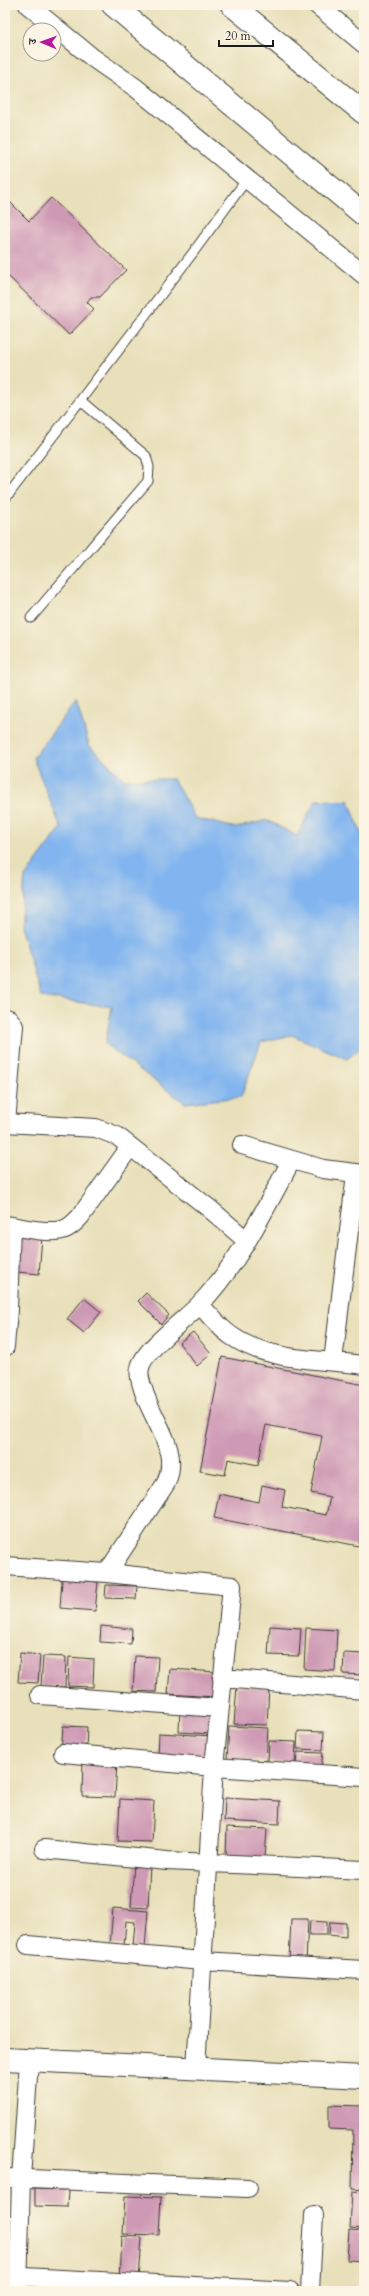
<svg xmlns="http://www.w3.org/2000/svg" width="369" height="2296" font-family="Cardo,'Noto Serif Devanagari',serif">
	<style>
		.water { fill: #82b5ef; stroke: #4f6886 }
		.building { fill: #ce99b4 }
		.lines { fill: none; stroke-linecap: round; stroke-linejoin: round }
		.service-casing { stroke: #3b3934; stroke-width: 11 }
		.minor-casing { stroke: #3b3934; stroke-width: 20 }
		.tertiary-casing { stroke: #3b3934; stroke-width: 24 }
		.service { stroke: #fff; stroke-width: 9 }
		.minor { stroke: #fff; stroke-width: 18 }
		.tertiary { stroke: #fff; stroke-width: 22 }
	</style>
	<rect width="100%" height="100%" fill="#fcf5e5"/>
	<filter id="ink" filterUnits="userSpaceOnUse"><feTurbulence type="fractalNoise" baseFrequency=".025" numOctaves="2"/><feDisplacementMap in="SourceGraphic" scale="8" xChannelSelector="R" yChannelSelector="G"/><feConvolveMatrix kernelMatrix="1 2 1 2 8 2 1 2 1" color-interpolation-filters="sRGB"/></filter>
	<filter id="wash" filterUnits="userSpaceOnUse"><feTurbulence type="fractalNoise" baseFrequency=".012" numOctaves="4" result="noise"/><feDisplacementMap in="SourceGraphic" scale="16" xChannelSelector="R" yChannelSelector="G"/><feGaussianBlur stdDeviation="0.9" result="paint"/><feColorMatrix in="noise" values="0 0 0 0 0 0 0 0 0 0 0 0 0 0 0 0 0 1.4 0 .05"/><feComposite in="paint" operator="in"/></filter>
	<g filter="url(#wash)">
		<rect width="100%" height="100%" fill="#e8e0ba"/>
		<!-- water -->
		<path class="water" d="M 76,701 L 89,745 L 124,779 L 173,779 L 195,818 L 236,828 L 267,820 L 297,836 L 316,800 L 349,801 L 364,840 L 364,1045 L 347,1059 L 292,1035 L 261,1042 L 241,1097 L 185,1103 L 105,1044 L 112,1007 L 41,997 L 20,926 L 25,877 L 61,828 L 33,758 Z"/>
		<g id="blocks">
			<!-- building -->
			<path class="building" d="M 5,197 L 29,221 L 51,198 L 126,270 L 100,297 L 91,297 L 87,302 L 94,309 L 69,335 L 5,273 Z
				M 20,1235 L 42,1237 L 39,1274 L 17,1272 Z
				M 146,1293 L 169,1315 L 161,1324 L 138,1301 Z
				M 84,1298 L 101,1312 L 84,1333 L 67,1319 Z
				M 193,1332 L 211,1354 L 197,1366 L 179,1343 Z
				M 222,1357 L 364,1385 L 364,1520 L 359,1546 L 214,1518 L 219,1494 L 259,1502 L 262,1485 L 285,1490 L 282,1507 L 326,1515 L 330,1497 L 311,1493 L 322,1436 L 266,1425 L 258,1465 L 228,1459 L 225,1475 L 200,1471 Z
				M 62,1579 L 98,1582 L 95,1611 L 60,1608 Z
				M 106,1585 L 137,1586 L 136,1599 L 105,1598 Z
				M 101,1626 L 132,1629 L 131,1644 L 100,1642 Z
				M 270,1626 L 301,1628 L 299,1656 L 268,1655 Z
				M 306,1628 L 337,1630 L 335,1671 L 304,1669 Z
				M 20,1653 L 40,1655 L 38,1683 L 18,1682 Z
				M 344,1653 L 364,1654 L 364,1675 L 343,1674 Z
				M 43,1656 L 66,1657 L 65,1687 L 41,1686 Z
				M 135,1656 L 158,1657 L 156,1692 L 133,1691 Z
				M 69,1657 L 94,1659 L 93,1687 L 68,1686 Z
				M 170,1669 L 217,1672 L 215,1697 L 168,1694 Z
				M 237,1686 L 269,1687 L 267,1725 L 234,1724 Z
				M 180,1707 L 213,1709 L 212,1734 L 179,1732 Z
				M 63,1726 L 87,1727 L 86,1752 L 61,1751 Z
				M 229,1726 L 268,1728 L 266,1761 L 227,1759 Z
				M 298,1731 L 324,1732 L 323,1750 L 297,1749 Z
				M 159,1733 L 212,1736 L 210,1761 L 158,1757 Z
				M 269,1741 L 296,1742 L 295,1763 L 268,1762 Z
				M 297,1752 L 323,1753 L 321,1768 L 296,1767 Z
				M 83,1760 L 117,1762 L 115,1797 L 82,1796 Z
				M 225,1798 L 280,1801 L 279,1824 L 224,1821 Z
				M 120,1799 L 154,1801 L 152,1842 L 118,1841 Z
				M 227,1827 L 267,1829 L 265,1859 L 226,1857 Z
				M 134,1863 L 150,1864 L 148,1908 L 131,1907 Z
				M 113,1908 L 148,1911 L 145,1948 L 133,1947 L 135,1922 L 126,1921 L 124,1946 L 110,1945 Z
				M 291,1919 L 308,1919 L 306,1963 L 289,1962 Z
				M 310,1921 L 327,1922 L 327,1935 L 309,1935 Z
				M 330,1922 L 346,1923 L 346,1937 L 329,1935 Z
				M 329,2105 L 364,2106 L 364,2190 L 352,2189 L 353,2130 L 329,2129 Z
				M 35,2189 L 68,2190 L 67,2207 L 35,2206 Z
				M 352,2192 L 364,2193 L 364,2229 L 350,2228 Z
				M 125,2196 L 161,2197 L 159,2235 L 123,2234 Z
				M 349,2230 L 364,2231 L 364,2261 L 347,2260 Z
				M 122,2236 L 142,2237 L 139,2280 L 120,2279 Z"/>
		</g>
	</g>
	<g filter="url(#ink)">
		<use href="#blocks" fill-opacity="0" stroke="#3b3934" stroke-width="1"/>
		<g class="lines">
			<defs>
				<path id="service" d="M 5,499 L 192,254 L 247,179
					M 31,618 L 148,481 L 149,467 L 146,456 L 81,401"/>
				<path id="minor" d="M 28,5 L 93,58 L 136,88 L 364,275
					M 317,5 L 364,44
					M 5,1018 L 9,1019 L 14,1026 L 6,1123
					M 5,1123 L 96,1128 L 117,1136 L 210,1209 L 247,1241
					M 242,1145 L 323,1169 L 364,1174
					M 5,1225 C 20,1227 51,1235 65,1229 C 71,1227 76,1221 80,1217 L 130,1147
					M 200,1305 C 210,1315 220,1329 233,1337 C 270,1362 321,1359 364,1365
					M 5,1347 L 8,1310 L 11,1226
					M 333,1361 L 356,1174
					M 5,1566 L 107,1573 L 232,1586 L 214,1767 L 196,2068
					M 107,1573 L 166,1483 C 181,1449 152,1421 143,1389 C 141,1383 138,1375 140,1368 C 143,1350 186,1319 200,1304 C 239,1263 264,1211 291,1161
					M 222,1678 L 364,1690
					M 40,1695 L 219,1708
					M 63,1753 L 214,1767 L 364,1777
					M 44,1849 L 167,1861 L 364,1870
					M 28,1945 L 202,1961 L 364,1970
					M 5,2178 L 248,2188
					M 5,2276 L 290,2291
					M 18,2291 L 21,2179 L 29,2061
					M 310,2291 L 314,2215"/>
				<path id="tertiary" d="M 113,5 L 364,215
					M 232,5 L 364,113
					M 5,2059 L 364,2077"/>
			</defs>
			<!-- service casing -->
			<use href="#service" class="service-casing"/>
			<!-- minor casing -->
			<use href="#minor" class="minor-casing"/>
			<!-- tertiary casing -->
			<use href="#tertiary" class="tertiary-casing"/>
			<!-- service -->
			<use href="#service" class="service"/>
			<!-- minor -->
			<use href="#minor" class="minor"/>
			<!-- tertiary -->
			<use href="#tertiary" class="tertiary"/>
		</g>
	</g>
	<!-- margin -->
	<rect width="369" height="2296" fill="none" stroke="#fcf5e5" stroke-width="20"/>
	<!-- north arrow -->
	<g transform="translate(42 42) rotate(272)"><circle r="19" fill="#fcf5e5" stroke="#a29e95"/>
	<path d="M0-3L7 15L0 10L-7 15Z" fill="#b5179e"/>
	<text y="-6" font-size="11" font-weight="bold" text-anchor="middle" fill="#1c1c1c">उ</text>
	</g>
	<!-- scale -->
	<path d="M219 40v6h54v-6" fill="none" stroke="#1c1c1c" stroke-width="2"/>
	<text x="225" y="40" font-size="12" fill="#1c1c1c" stroke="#fcf5e5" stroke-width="3" paint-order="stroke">20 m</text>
</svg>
